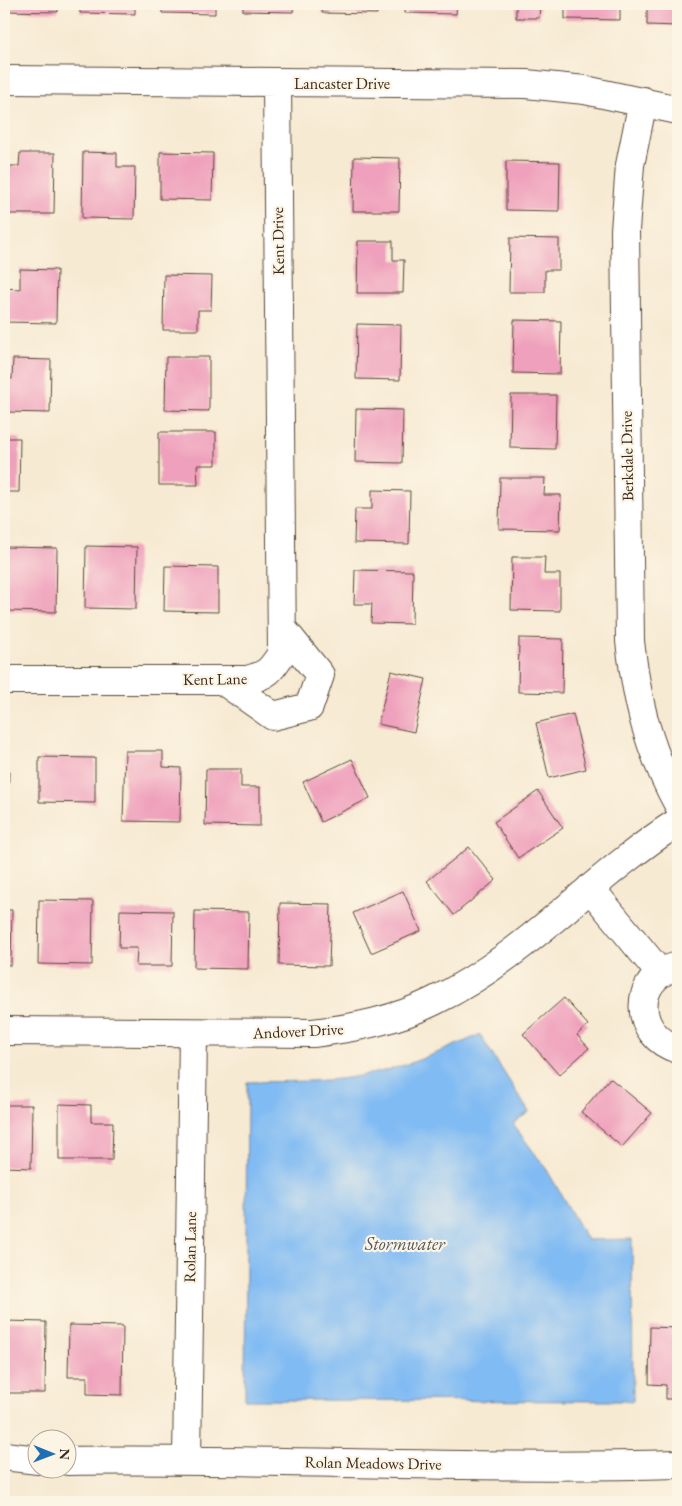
<svg xmlns="http://www.w3.org/2000/svg" width="682" height="1506" font-family="'EB Garamond',serif">
	<style>
		.water { fill: #81bbf3; stroke: #5e7288 }
		.building { fill: #efa0bc }
		.lines { fill: none; stroke-linecap: round; stroke-linejoin: round }
		.street-casing { stroke: #574739; stroke-width: 30 }
		.street { stroke: #fff; stroke-width: 28 }
		.labels { text-anchor: middle; dominant-baseline: central; stroke-width: 4.5; stroke-linejoin: round; paint-order: stroke }
		.street-label { font-size: 16px; fill: #3b2a1e; stroke: #fcf5e5 }
		.water-label { font-size: 18px; font-style: italic; fill: #50565e; stroke: #fcf5e5 }
	</style>
	<rect width="100%" height="100%" fill="#fcf5e5"/>
	<filter id="ink" filterUnits="userSpaceOnUse"><feTurbulence type="fractalNoise" baseFrequency=".02" numOctaves="2"/><feDisplacementMap in="SourceGraphic" scale="10" xChannelSelector="R" yChannelSelector="G"/><feConvolveMatrix kernelMatrix="1 2 1 2 8 2 1 2 1" color-interpolation-filters="sRGB"/></filter>
	<filter id="wash" filterUnits="userSpaceOnUse"><feTurbulence type="fractalNoise" baseFrequency=".0096" numOctaves="4" result="noise"/><feDisplacementMap in="SourceGraphic" scale="20" xChannelSelector="R" yChannelSelector="G"/><feGaussianBlur stdDeviation="1.12" result="paint"/><feColorMatrix in="noise" values="0 0 0 0 0 0 0 0 0 0 0 0 0 0 0 0 0 1.4 0 .05"/><feComposite in="paint" operator="in"/></filter>
	<g filter="url(#wash)">
		<rect width="100%" height="100%" fill="#f7ead3"/>
		<!-- water -->
		<path class="water" d="M 480,1035 L 529,1112 L 513,1124 L 547,1170 L 587,1240 L 632,1239 L 633,1401 L 245,1400 L 247,1082 C 286,1081 327,1083 365,1075 C 406,1068 443,1050 480,1035 Z"/>
		<g id="blocks">
			<!-- building -->
			<path class="building" d="M 4,4 L 58,4 L 58,12 L 4,11 Z
				M 80,4 L 135,4 L 135,14 L 80,13 Z
				M 162,4 L 215,4 L 215,14 L 162,13 Z
				M 243,4 L 294,4 L 293,12 L 243,11 Z
				M 323,4 L 377,4 L 377,14 L 322,13 Z
				M 405,4 L 457,4 L 456,14 L 405,13 Z
				M 516,4 L 540,4 L 539,18 L 516,18 Z
				M 565,4 L 620,4 L 620,20 L 565,19 Z
				M 647,4 L 678,4 L 678,26 L 647,25 Z
				M 83,152 L 117,153 L 117,167 L 135,167 L 134,219 L 82,218 Z
				M 160,152 L 213,153 L 212,200 L 160,199 Z
				M 20,153 L 55,153 L 54,214 L 4,214 L 4,166 L 19,166 Z
				M 354,157 L 400,158 L 399,211 L 353,211 Z
				M 506,161 L 560,162 L 559,211 L 506,210 Z
				M 510,238 L 559,239 L 559,270 L 545,270 L 545,292 L 509,292 Z
				M 358,241 L 393,241 L 393,260 L 404,260 L 403,293 L 357,293 Z
				M 20,269 L 57,270 L 56,323 L 4,322 L 4,288 L 20,289 Z
				M 164,275 L 212,276 L 211,310 L 198,310 L 198,330 L 163,330 Z
				M 514,320 L 561,321 L 560,374 L 513,373 Z
				M 357,324 L 401,325 L 400,380 L 356,379 Z
				M 166,357 L 209,357 L 209,411 L 165,410 Z
				M 13,359 L 51,360 L 50,413 L 4,412 L 4,379 L 12,379 Z
				M 511,395 L 556,395 L 555,449 L 510,448 Z
				M 356,409 L 403,410 L 402,463 L 355,462 Z
				M 159,432 L 216,432 L 216,465 L 197,465 L 198,485 L 159,485 Z
				M 4,438 L 20,438 L 19,492 L 4,492 Z
				M 500,478 L 545,478 L 544,495 L 561,495 L 560,530 L 499,529 Z
				M 372,490 L 410,491 L 409,544 L 354,543 L 355,509 L 372,509 Z
				M 86,546 L 137,547 L 136,609 L 85,608 Z
				M 4,547 L 57,548 L 56,612 L 4,611 Z
				M 512,557 L 545,557 L 544,574 L 560,574 L 560,611 L 511,610 Z
				M 165,566 L 218,567 L 218,612 L 164,611 Z
				M 355,570 L 413,571 L 412,624 L 371,623 L 372,604 L 354,604 Z
				M 519,638 L 563,639 L 562,693 L 518,692 Z
				M 391,671 L 426,679 L 414,732 L 378,724 Z
				M 573,714 L 586,769 L 549,778 L 536,723 Z
				M 125,751 L 163,751 L 163,767 L 181,768 L 180,822 L 123,821 Z
				M 39,757 L 95,758 L 95,803 L 39,802 Z
				M 352,759 L 370,798 L 321,822 L 303,782 Z
				M 206,769 L 241,769 L 241,787 L 260,787 L 260,826 L 205,825 Z
				M 4,771 L 9,771 L 8,807 L 4,807 Z
				M 538,791 L 563,828 L 518,858 L 494,822 Z
				M 469,847 L 496,880 L 454,915 L 427,881 Z
				M 403,891 L 421,931 L 371,953 L 353,913 Z
				M 39,900 L 93,901 L 92,965 L 38,964 Z
				M 280,903 L 331,904 L 329,966 L 279,965 Z
				M 4,910 L 12,910 L 11,965 L 4,965 Z
				M 120,910 L 173,911 L 172,966 L 136,966 L 137,948 L 119,948 Z
				M 195,911 L 249,912 L 248,969 L 194,968 Z
				M 564,998 L 588,1025 L 577,1035 L 589,1048 L 559,1075 L 523,1034 Z
				M 610,1078 L 652,1113 L 622,1147 L 581,1112 Z
				M 59,1104 L 91,1105 L 91,1122 L 113,1122 L 112,1160 L 59,1160 Z
				M 4,1105 L 32,1105 L 31,1168 L 4,1167 Z
				M 4,1321 L 46,1322 L 45,1393 L 8,1393 L 8,1380 L 4,1380 Z
				M 69,1325 L 123,1326 L 122,1395 L 87,1394 L 87,1377 L 68,1377 Z
				M 650,1327 L 678,1328 L 678,1399 L 666,1399 L 666,1385 L 649,1384 Z"/>
		</g>
	</g>
	<g filter="url(#ink)">
		<use href="#blocks" fill-opacity="0" stroke="#574739" stroke-width="1"/>
		<g class="lines">
			<defs>
				<path id="street" d="M 4,80 L 526,84 L 585,90 L 678,110
					M 643,101 L 630,165 L 625,230 L 630,641 C 637,703 648,748 678,804
					M 4,680 L 247,680 C 268,675 271,670 282,653 L 277,82
					M 222,680 L 273,716 L 309,707 L 320,675 L 282,628
					M 590,888 L 660,973
					M 678,966 C 631,977 633,1036 678,1049
					M 4,1031 L 313,1033 C 355,1028 396,1020 434,1001 C 525,957 593,876 678,822
					M 4,1456 L 38,1460
					M 187,1460 L 193,1034
					M 68,1461 C 271,1458 475,1470 678,1464"/>
			</defs>
			<!-- street casing -->
			<use href="#street" class="street-casing"/>
			<!-- street -->
			<use href="#street" class="street"/>
		</g>
	</g>
	<g class="labels">
		<!-- street labels -->
		<g class="street-label">
			<text x="342" y="83">Lancaster Drive</text>
			<text transform="translate(278 241) rotate(-91)">Kent Drive</text>
			<text transform="translate(627 456) rotate(-91)">Berkdale Drive</text>
			<text transform="translate(215 679) rotate(-1)">Kent Lane</text>
			<text transform="translate(298 1031) rotate(-3)">Andover Drive</text>
			<text transform="translate(190 1247) rotate(-89)">Rolan Lane</text>
			<text transform="translate(373 1463) rotate(1)">Rolan Meadows Drive</text>
		</g>
		<!-- water labels -->
		<g class="water-label">
			<text x="405" y="1243">Stormwater</text>
		</g>
	</g>
	<!-- margin -->
	<rect width="682" height="1506" fill="none" stroke="#fcf5e5" stroke-width="20"/>
	<!-- north arrow -->
	<g transform="translate(52 1454) rotate(91)"><circle r="24" fill="#fcf5e5" stroke="#afa495"/>
	<path d="M0-4L9 19L0 12L-9 19Z" fill="#1f6fb2"/>
	<text y="-8" font-size="14" font-weight="bold" text-anchor="middle" fill="#3b2a1e">N</text>
	</g>
</svg>
